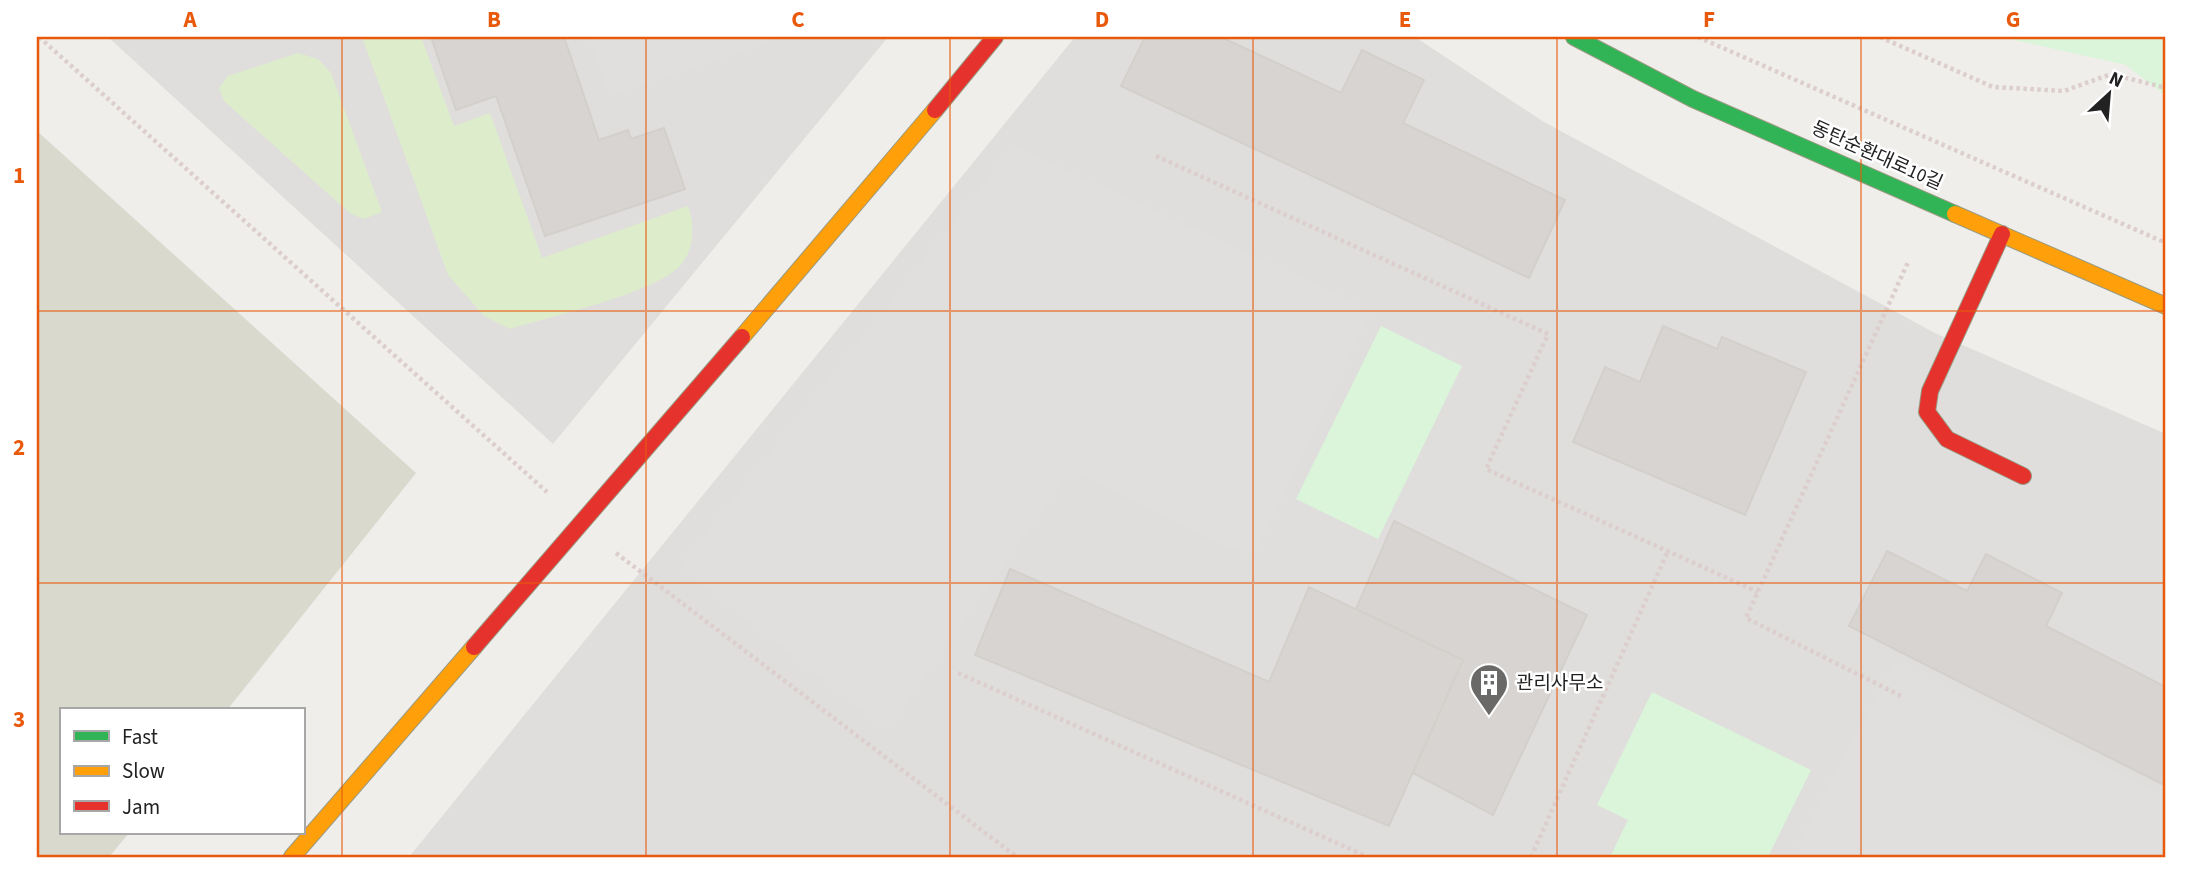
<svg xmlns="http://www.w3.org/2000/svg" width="2203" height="894" font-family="'Source Sans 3','Noto Sans KR',sans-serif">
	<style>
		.residential { fill: #dfdedc }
		.construction { fill: #d9d9cd }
		.grass { fill: #ddeccb }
		.park { fill: #daf5da }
		.parking { fill: #e0dfde }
		.building { fill: #d7d4d2; stroke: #d3d0cc; stroke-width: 2 }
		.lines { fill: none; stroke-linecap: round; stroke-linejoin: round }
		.fast-casing { stroke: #999a82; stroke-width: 18 }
		.slow-casing { stroke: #999a82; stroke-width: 18 }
		.jam-casing { stroke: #999a82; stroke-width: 18 }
		.path { stroke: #dccecd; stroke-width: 4.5; stroke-dasharray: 3.5 3.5; stroke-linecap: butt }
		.fast { stroke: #30b455; stroke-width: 16 }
		.slow { stroke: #ff9f0a; stroke-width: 16 }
		.jam { stroke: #e5322d; stroke-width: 16 }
		.grid { fill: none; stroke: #e8590c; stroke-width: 2; stroke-opacity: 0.55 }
		.labels { text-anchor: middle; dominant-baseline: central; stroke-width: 5; stroke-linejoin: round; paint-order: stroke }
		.street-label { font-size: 19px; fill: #222; stroke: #fff }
		.poi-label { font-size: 19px; fill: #222; stroke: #fff; text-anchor: start }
		.neatline { fill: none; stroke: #e8590c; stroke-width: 2.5 }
		.grid-label { font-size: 23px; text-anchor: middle; font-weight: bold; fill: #e8590c }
	</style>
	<rect width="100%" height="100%" fill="#f0eeeb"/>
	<!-- residential -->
	<path class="residential" d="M 108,37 L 888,37 L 553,444 Z
		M 1075,37 L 1415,37 L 1544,122 L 1935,333 L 2166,434 L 2166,857 L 409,857 Z"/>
	<!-- construction -->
	<path class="construction" d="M 37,131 L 416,473 L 227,710 L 61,710 L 61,833 L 129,833 L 109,857 L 37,857 Z"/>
	<!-- grass -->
	<path class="grass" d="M 362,37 L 421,37 L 454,126 L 490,113 L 542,258 L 688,206 C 695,226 695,250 679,267 C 653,293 549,317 510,329 L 484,316 L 448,275 Z
		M 298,53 L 318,59 L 331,73 L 382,212 L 364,219 L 351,214 L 224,101 L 219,88 L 228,76 Z"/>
	<!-- park -->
	<path class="park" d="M 2001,37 L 2166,37 L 2166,96 L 2126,65 Z
		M 1381,326 L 1462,366 L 1378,539 L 1296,499 Z
		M 1652,692 L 1811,770 L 1768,857 L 1610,857 L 1628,820 L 1597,805 Z"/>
	<!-- parking -->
	<path class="parking" d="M 589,37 L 782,37 L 610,96 Z
		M 1014,146 L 1372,310 L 1252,558 L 1071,470 L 887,729 L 680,566 Z
		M 1894,663 L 2166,797 L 2166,857 L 1791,857 Z"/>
	<!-- building -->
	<path class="building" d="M 431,37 L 564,37 L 599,140 L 628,130 L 631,139 L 664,128 L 685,189 L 545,236 L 496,96 L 456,110 Z
		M 1145,37 L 1221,37 L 1341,93 L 1362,50 L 1424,80 L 1403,123 L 1565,200 L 1529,278 L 1121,86 Z
		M 1663,326 L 1717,349 L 1722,337 L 1806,372 L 1745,515 L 1573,442 L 1605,367 L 1640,382 Z
		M 1394,521 L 1587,615 L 1493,815 L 1413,773 L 1463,660 L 1356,609 Z
		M 1887,551 L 1967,591 L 1986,554 L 2062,593 L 2046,626 L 2166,687 L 2166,786 L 1849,626 Z
		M 1010,569 L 1269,682 L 1309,587 L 1463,660 L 1389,826 L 975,655 Z"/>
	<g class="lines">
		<defs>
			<path id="fast" d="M 1574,37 L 1693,99 L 1955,214"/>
			<path id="slow" d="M 1955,214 L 2166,306
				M 742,337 L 935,110
				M 292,857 L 474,647"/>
			<path id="jam" d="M 935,110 L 995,37
				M 2002,234 L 1930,391 L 1927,412 L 1947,439 L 2023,476
				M 474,647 L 742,337"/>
		</defs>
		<!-- fast casing -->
		<use href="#fast" class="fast-casing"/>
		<!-- slow casing -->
		<use href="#slow" class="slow-casing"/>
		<!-- jam casing -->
		<use href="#jam" class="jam-casing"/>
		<!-- path -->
		<path class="path" d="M 39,37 L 547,492
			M 1698,37 L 2166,243
			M 1880,37 L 1993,87 L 2064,91 L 2111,74 L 2166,88
			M 1156,156 L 1548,334 L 1486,469 L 1758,592
			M 616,553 L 1017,857
			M 958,673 L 1368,857
			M 1901,696 L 1746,618 L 1909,260
			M 1531,857 L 1668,551"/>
		<!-- fast -->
		<use href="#fast" class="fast"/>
		<!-- slow -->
		<use href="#slow" class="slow"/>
		<!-- jam -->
		<use href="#jam" class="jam"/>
	</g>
	<!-- grid -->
	<path class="grid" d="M 342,37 L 342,857M 646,37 L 646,857M 950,37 L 950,857M 1253,37 L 1253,857M 1557,37 L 1557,857M 1861,37 L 1861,857M 37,311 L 2166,311M 37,583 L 2166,583"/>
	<!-- icons -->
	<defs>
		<symbol id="building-pin" viewBox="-11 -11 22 30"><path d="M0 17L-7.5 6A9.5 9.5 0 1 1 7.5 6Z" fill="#6a6968" stroke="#fff"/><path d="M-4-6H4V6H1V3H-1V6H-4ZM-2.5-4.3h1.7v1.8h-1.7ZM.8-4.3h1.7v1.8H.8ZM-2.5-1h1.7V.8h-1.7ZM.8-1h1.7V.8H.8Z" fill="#fff"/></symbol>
	</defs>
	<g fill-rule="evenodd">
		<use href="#building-pin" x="1467" y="661" width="44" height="60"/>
	</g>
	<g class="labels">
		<!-- street labels -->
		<g class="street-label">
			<text transform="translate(1877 156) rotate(24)">동탄순환대로10길</text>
		</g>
		<!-- poi labels -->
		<g class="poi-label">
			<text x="1516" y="683">관리사무소</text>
		</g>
	</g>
	<!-- border -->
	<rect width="2203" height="894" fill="none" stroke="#ffffff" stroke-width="77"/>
	<!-- legend -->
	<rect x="60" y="708" width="245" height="126" fill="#ffffff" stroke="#a7a7a7" stroke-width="2"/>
	<rect x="74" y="731" width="35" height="10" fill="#30b455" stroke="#a7a7a7" stroke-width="2"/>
	<text x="122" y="744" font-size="21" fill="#222222">Fast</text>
	<rect x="74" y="766" width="35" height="10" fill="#ff9f0a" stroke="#a7a7a7" stroke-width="2"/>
	<text x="122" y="778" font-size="21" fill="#222222">Slow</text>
	<rect x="74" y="801" width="35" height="10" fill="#e5322d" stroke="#a7a7a7" stroke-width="2"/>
	<text x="122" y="814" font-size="21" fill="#222222">Jam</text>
	<!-- north arrow -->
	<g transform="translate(2109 94) rotate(26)" stroke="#ffffff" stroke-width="5" paint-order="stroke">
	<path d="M0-5L12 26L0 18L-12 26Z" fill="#222222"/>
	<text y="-10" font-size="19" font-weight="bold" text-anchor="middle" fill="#222222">N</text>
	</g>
	<rect x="38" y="38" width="2126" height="818" class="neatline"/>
	<g class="grid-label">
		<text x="190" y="27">A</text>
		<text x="494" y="27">B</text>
		<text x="798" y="27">C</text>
		<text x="1102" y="27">D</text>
		<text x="1405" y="27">E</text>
		<text x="1709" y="27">F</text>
		<text x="2013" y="27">G</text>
		<text x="19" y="183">1</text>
		<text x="19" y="455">2</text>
		<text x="19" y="727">3</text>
	</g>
</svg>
